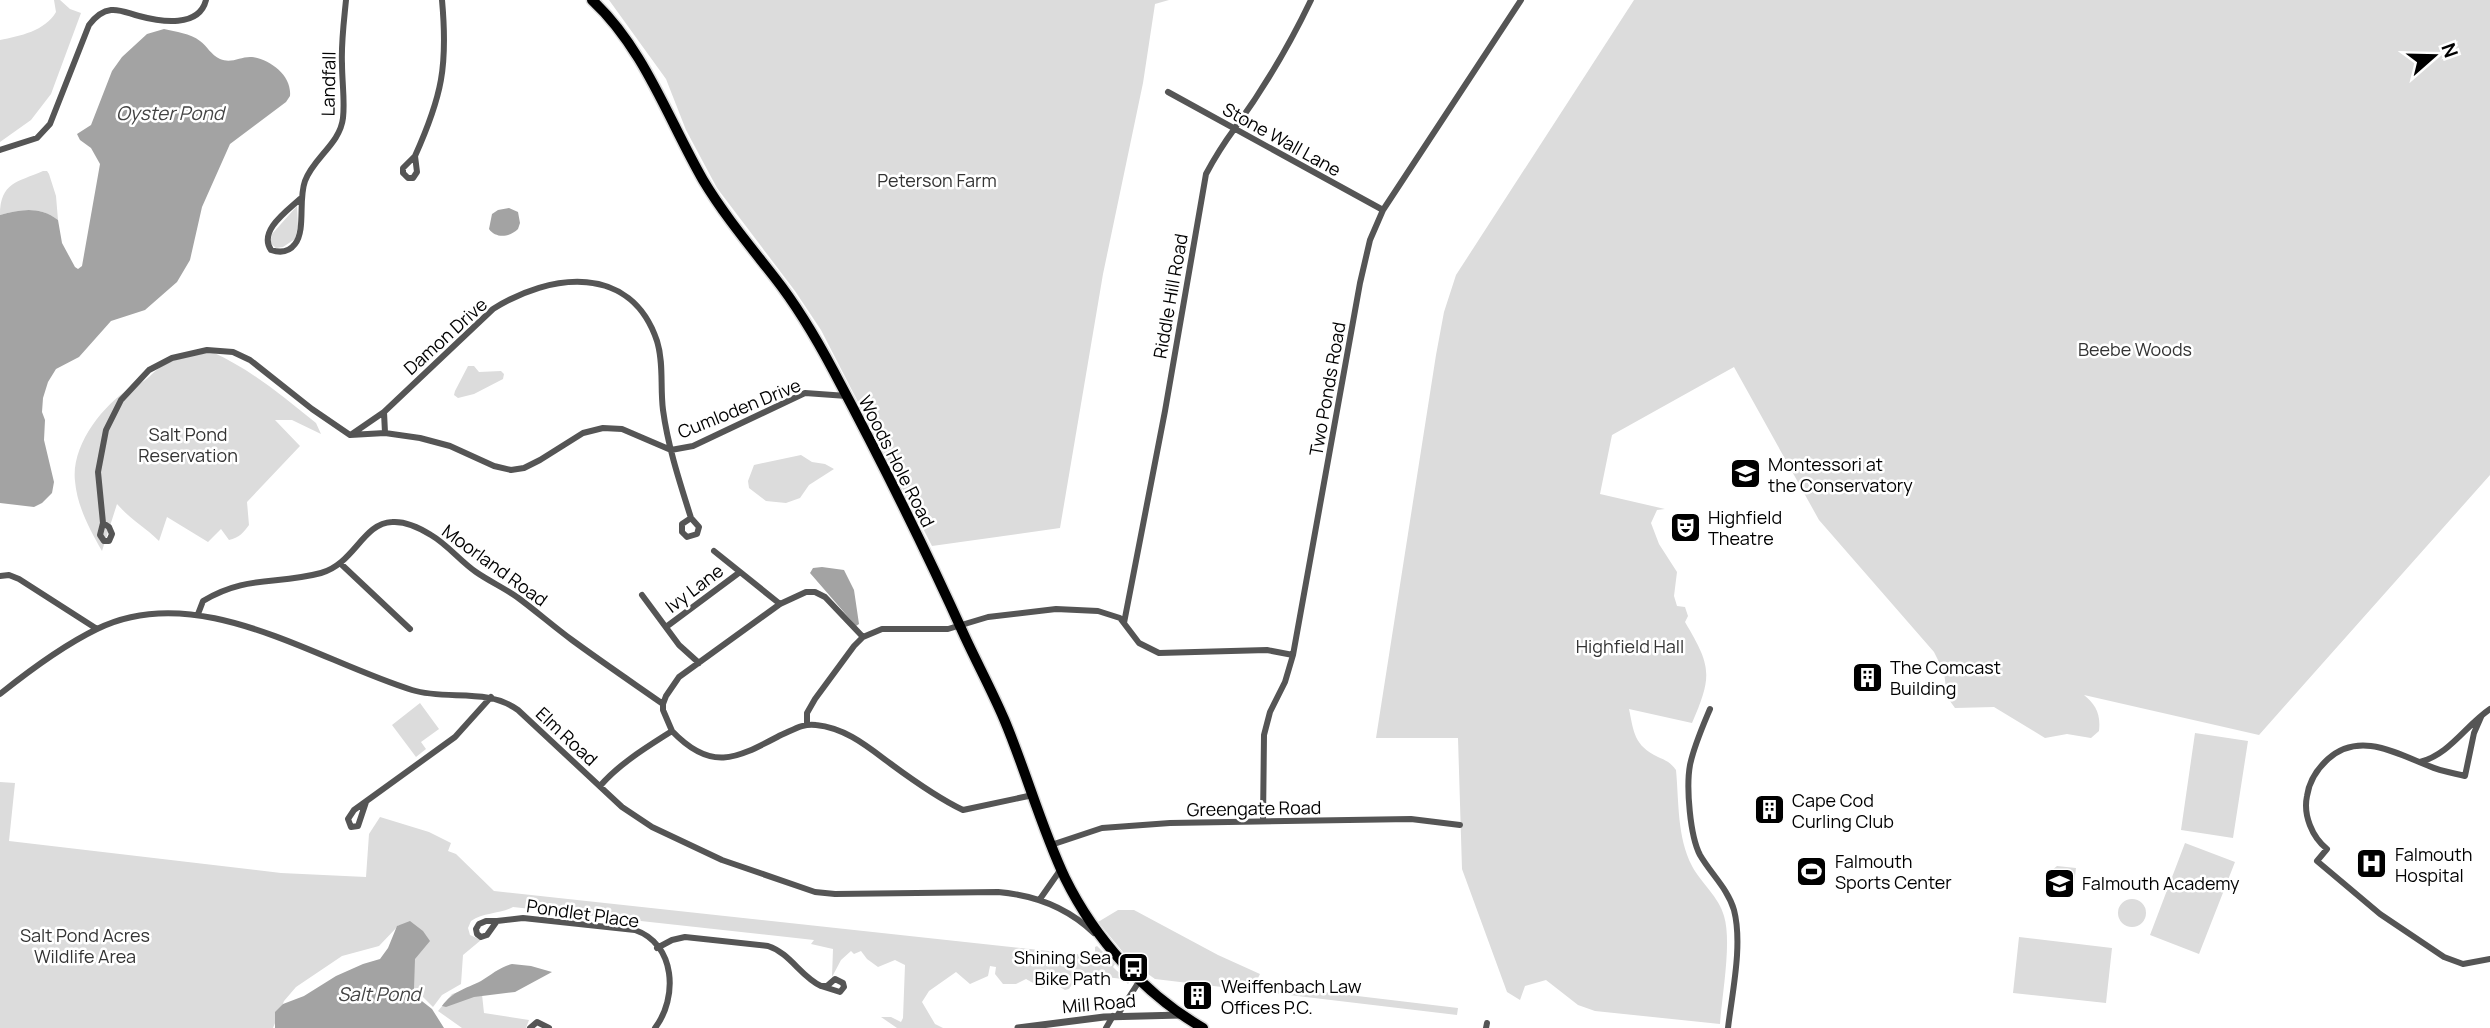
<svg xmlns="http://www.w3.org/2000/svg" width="2490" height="1028" font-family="Manrope,sans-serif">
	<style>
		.green { fill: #dcdcdc }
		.water { fill: #a3a3a3 }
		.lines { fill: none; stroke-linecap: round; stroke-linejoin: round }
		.trunk-casing { stroke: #dbdbdb; stroke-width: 13 }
		.minor { stroke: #555; stroke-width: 6 }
		.tertiary { stroke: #555; stroke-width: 7 }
		.trunk { stroke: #000; stroke-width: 10 }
		.labels { text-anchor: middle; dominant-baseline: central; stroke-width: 5; stroke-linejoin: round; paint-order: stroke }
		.street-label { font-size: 18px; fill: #000; stroke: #fff }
		.park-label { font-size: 18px; fill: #333; stroke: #fff }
		.poi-label { font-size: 18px; fill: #000; stroke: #fff; text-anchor: start }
		.water-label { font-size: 19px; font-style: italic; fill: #444; stroke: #fff }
	</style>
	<rect width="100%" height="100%" fill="#fff"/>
	<!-- green -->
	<path class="green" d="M 54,0 L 60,0 L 70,9 L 81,13 L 51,94 L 31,120 L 0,142 L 0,40 C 20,36 45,31 56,12 Z
		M 609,0 L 1169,0 L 1155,4 L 1143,83 L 1103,274 L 1060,528 L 932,546 L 821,330 L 795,291 L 717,188 L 686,130 L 666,79 Z
		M 1634,0 L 2490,0 L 2490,475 L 2259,735 L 2084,695 C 2095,704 2101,713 2099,731 L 2091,738 L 2067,734 L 2045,738 L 1994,707 L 1955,708 L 1947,697 L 1944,672 L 1934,652 L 1819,520 L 1734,367 L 1612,435 L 1600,494 L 1665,509 L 1657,510 L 1651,523 L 1659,544 L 1677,572 L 1674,596 L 1677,606 L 1685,607 L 1688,616 L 1685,622 C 1711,666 1713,675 1692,723 L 1629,709 C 1634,733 1634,745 1658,757 C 1667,761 1670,762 1676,770 C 1679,802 1677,837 1692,866 C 1701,883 1719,897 1724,916 C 1732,942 1722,995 1720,1024 L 1595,1011 L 1578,1005 L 1546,980 L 1525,986 L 1520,1000 L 1507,992 L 1462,869 L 1458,738 L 1376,738 L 1436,355 L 1444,312 L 1456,275 Z
		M 43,171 L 47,171 L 49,174 L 56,196 L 58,220 C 40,206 21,209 0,215 C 0,182 18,182 43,171 Z
		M 297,206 L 298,226 L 295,239 L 283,247 L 276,248 L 270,243 L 272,234 Z
		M 212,352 C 252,370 282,396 316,423 L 321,434 L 292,420 L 275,420 L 300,446 L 247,502 L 249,525 C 244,532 239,538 229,540 L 221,529 L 208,542 L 167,517 L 159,541 C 145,527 131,520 117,504 L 102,551 C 90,530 77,506 75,481 C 71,446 102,406 130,388 C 134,385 140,384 144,381 C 152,375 157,368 166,364 C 180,357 197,355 212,352 Z
		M 468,366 L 474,366 L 479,372 L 501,371 L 504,374 L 503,379 L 474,394 L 458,398 L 454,395 L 455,391 Z
		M 801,455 L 812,462 L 825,464 L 834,469 L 809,485 L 800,498 L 786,503 L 766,501 L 749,488 L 748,481 L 754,465 Z
		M 420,703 L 439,729 L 421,742 L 426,749 L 416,757 L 392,725 Z
		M 2195,733 L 2248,741 L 2233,838 L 2181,830 Z
		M 0,782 L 15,783 L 9,841 L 281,873 L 366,877 L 369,834 L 380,817 L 429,832 L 451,843 L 448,851 L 456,854 L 494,891 L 1095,956 L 1095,947 L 1097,946 L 1115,964 L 1113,967 C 1118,973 1125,975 1130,981 L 1128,984 L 1123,979 L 1079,974 L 1069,989 L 1065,990 L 1060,987 L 1059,977 L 1053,977 L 1049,985 L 1042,988 L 1026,979 L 1016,984 L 1003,984 L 995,974 L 996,967 L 990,966 L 988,976 L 970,984 L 956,972 L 929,991 L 922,1002 L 935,1024 L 943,1028 L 897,1028 L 881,1017 L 891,1017 L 901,1022 L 903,1018 L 905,965 L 895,960 L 878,967 L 867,959 L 861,951 L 854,954 L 851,951 L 841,960 L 832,977 L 833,949 L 811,944 L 814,940 L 513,907 C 500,914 484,912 471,921 L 468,928 L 470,935 L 481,940 L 463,955 L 461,984 L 442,995 L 433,1007 L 408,982 L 399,925 L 379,946 L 342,956 L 296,987 L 284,1001 L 273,1028 L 0,1028 Z
		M 2185,843 L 2235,862 L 2199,954 L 2150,935 Z
		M 2057,866 L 2076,868 L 2073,892 L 2049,889 L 2051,871 Z
		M2118 913a14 14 0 1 1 28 0a14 14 0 1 1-28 0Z
		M 1118,910 L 1134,910 L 1218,955 L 1260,974 L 1258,978 L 1261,979 L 1282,987 L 1458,1008 L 1457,1015 L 1155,979 L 1141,969 L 1137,969 L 1098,922 Z
		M 2019,937 L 2112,948 L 2106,1003 L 2013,993 Z
		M 481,985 L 484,1013 L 529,1020 L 526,1028 L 462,1028 L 438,1011 L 452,994 Z"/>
	<!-- water -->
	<path class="water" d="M 164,29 C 176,32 190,33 200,41 C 207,46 211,55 220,59 C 232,64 241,56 252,57 C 271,60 292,76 290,96 L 286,102 L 230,144 L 202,207 L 190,260 L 177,282 L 145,310 L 111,321 L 79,357 L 56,369 L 48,382 L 43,398 L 42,412 L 45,420 L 44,440 L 54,482 L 52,493 L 42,503 L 34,507 L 0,503 L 0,215 C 21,209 40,206 58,220 L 62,243 L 75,267 L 78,269 L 82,266 L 100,164 L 91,148 L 80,140 L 77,134 L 91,125 L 112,71 L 122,57 L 147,34 Z
		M 509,208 L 518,212 L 520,223 L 518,229 C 510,237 496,239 489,229 L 492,214 L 498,210 Z
		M 822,567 L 844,570 L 854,590 L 859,624 L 856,626 L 810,573 L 813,568 Z
		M 410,921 L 423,931 L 430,941 L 415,959 L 414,989 L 418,998 L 432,1009 L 444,1028 L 275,1028 L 275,1012 L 283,1004 L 304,996 L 336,976 L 363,964 L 380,959 L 388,948 L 397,926 Z
		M 512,964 L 531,966 L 552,972 L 515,992 L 474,997 L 446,1007 L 442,1006 C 453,991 465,989 481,981 C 491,975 500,967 512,964 Z"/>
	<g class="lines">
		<defs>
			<path id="trunk" d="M 592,0 C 644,48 668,119 703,180 C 724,215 750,246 775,278 C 797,306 816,338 833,370 C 880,458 924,546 965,637 C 978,665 992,691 1004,719 C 1026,771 1041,827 1065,878 C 1095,939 1144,994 1203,1028"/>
		</defs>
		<!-- trunk casing -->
		<use href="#trunk" class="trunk-casing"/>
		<!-- minor -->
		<path class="minor" d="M 1168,92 L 1383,210
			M 0,150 L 37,138 L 50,124 L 89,25 C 95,17 102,11 111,10 C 121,9 130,14 139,16 C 161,22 199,28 206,0
			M 415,156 C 442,96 448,66 442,0
			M 415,156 L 417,172 L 413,178 L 408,178 L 403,173 L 403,168 Z
			M 300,199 C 287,211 258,231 271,250 C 280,253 289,252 295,244 C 306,230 298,200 305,181 C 313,158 340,144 343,118 C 345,101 342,82 342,64 C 341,43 344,21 346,0
			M 385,433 L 384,412 L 493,309 C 550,273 631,263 657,341 C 664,363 660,387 663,410 C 668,447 680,483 691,518 L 699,527 L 697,534 L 687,537 L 682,532 L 682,524 L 691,518
			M 352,434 L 384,412
			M 103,523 L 100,535 L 104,541 L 109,541 L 112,534 L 109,527 L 103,523 L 98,472 L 106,430 L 121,400 L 149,370 L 172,358 L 207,350 L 233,352 L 250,360 L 312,409 L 350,435 L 385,433 L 420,438 L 450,446 L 494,466 L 511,470 L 524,468 L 540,460 L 583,433 L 603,428 L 622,429 L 671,450 L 693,446 L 805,393 L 847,396
			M 714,551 L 780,604
			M 341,564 L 410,629
			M 0,576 L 9,575 L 19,579 L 97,629
			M 642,595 L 679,645 L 699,663
			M 198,614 L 203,601 C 246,575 276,585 321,573 C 354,564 363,523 392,522 C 405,521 420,528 431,535 C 448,545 460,561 476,572 C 489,581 504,588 517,597 C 536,611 553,626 572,640 C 602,662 633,683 663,704 L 663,710 L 672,731 C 647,747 620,763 600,786
			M 1124,623 L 1165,411 L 1206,174 C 1215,157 1224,143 1235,128 C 1264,88 1290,44 1311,0
			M 666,627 L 740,572
			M 0,694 C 30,670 62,646 97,629 C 198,579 315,660 412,690 C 448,701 486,687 518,710 L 622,807 L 652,827 L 722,860 L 815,892 L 835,894 L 998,892 C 1034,895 1067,907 1094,933
			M 663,704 L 666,696 L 679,677 L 780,604 L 806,592 L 815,592 L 825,597 L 863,637
			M 1710,709 C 1702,728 1694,746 1690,765 C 1686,787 1690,836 1700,855 C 1711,874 1728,889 1734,910 C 1743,945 1732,993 1728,1028
			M 2481,717 L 2474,733 L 2465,776 C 2453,773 2440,771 2429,766 C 2396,753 2359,731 2328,759 C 2317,769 2309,782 2307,796 C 2303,815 2312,837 2327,849 L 2317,861 L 2380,914 L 2444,957 L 2463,964 L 2490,959
			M 807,724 L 807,713 L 815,699 L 854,646 L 863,637 L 882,629 L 948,629 L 988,617 L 1056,609 L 1098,611 L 1120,618 L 1139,643 L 1159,653 L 1267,650 L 1293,655
			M 672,731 C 712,773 737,758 781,735 C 793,730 803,723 816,725 C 846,728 868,747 891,764 C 910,778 942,800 963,810 L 1033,795
			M 2420,762 C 2450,754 2465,726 2490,709
			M 366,802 L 358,826 L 351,827 L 348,819 L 354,810 L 455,737 L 491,697
			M 1263,821 L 1264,735 L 1270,712 L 1285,682 L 1293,655 L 1360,283 L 1370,240 L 1383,210 L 1521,0
			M 1051,845 L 1102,828 L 1170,823 L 1411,819 L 1460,825
			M 1040,899 L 1061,869
			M 486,921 L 497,921 L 487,935 L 481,937 L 477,934 L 476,929 L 479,924 Z
			M 497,921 L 523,918 L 635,930 C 676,944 678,998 655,1028
			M 657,948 L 672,940 L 685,937 L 768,946 C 790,953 801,977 821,986
			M 835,979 L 843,983 L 844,987 L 840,992 L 821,986 L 827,986 Z
			M 1117,1016 L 1140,980
			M 530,1028 L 537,1022 L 549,1028
			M 1106,1028 L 1113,1016
			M 1486,1028 L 1487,1023"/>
		<!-- tertiary -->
		<path class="tertiary" d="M 1018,1028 L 1104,1017 L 1181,1015"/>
		<!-- trunk -->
		<use href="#trunk" class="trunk"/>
	</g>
	<!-- icons -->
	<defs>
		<symbol id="school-square" viewBox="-11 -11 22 22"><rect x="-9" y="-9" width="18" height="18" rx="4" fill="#000" stroke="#fff"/><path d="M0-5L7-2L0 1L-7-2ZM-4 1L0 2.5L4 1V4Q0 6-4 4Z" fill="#fff"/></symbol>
		<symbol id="theatre-square" viewBox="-11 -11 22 22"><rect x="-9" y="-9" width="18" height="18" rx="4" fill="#000" stroke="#fff"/><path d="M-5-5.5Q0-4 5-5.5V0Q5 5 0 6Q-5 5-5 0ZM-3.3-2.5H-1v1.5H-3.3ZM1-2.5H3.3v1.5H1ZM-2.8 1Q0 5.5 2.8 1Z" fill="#fff"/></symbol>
		<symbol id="building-square" viewBox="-11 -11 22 22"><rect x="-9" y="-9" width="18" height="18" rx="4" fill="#000" stroke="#fff"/><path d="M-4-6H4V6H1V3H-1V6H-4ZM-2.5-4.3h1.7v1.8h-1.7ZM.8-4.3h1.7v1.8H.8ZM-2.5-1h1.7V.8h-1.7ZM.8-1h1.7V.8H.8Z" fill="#fff"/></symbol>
		<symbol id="hospital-square" viewBox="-11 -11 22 22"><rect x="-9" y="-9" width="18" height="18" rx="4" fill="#000" stroke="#fff"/><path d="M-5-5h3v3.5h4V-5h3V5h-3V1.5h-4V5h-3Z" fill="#fff"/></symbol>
		<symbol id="stadium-square" viewBox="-11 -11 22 22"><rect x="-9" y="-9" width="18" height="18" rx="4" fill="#000" stroke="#fff"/><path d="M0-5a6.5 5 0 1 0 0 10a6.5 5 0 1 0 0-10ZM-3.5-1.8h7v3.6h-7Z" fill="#fff"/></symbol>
		<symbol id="bus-square" viewBox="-11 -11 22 22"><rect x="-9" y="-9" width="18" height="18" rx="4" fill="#000" stroke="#fff"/><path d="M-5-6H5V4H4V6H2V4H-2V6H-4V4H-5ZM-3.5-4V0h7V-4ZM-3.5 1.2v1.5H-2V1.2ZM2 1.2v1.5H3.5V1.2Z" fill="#fff"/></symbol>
	</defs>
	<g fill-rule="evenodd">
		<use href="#school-square" x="1728" y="456" width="35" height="35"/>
		<use href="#theatre-square" x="1668" y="510" width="35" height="35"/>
		<use href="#building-square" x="1850" y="660" width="35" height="35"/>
		<use href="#building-square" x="1752" y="792" width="35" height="35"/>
		<use href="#hospital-square" x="2354" y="846" width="35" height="35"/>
		<use href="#stadium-square" x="1794" y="854" width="35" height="35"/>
		<use href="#school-square" x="2042" y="866" width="35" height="35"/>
		<use href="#bus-square" x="1116" y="950" width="35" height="35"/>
		<use href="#building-square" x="1180" y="978" width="35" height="35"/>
	</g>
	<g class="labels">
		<!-- street labels -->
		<g class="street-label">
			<text transform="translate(328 84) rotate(-89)">Landfall</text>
			<text transform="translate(1282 139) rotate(29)">Stone Wall Lane</text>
			<text transform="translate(1170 296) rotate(-80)">Riddle Hill Road</text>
			<text transform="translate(445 336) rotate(-42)">Damon Drive</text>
			<text transform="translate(1327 389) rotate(-80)">Two Ponds Road</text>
			<text transform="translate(739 408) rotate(-22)">Cumloden Drive</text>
			<text transform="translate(897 461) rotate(63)">Woods Hole Road</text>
			<text transform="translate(495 565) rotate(36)">Moorland Road</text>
			<text transform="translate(694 588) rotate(-37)">Ivy Lane</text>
			<text transform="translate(567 736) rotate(43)">Elm Road</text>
			<text transform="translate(1254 808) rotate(-1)">Greengate Road</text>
			<text transform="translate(583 913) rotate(8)">Pondlet Place</text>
			<text transform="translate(1099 1003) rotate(-5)">Mill Road</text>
		</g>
		<!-- park labels -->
		<g class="park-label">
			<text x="937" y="180">Peterson Farm</text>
			<text x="2135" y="349">Beebe Woods</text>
			<text x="188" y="434">Salt Pond<tspan x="188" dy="21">Reservation</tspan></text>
			<text x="1630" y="646">Highfield Hall</text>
			<text x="85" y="935">Salt Pond Acres<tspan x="85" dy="21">Wildlife Area</tspan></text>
		</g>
		<!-- poi labels -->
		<g class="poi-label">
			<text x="1768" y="464">Montessori at<tspan x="1768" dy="21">the Conservatory</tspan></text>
			<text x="1708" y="517">Highfield<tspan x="1708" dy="21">Theatre</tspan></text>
			<text x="1890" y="667">The Comcast<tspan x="1890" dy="21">Building</tspan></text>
			<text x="1792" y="800">Cape Cod<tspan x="1792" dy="21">Curling Club</tspan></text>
			<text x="2395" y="854">Falmouth<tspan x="2395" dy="21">Hospital</tspan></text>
			<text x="1835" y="861">Falmouth<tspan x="1835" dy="21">Sports Center</tspan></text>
			<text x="2082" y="883">Falmouth Academy</text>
			<text x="1111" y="957" text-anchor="end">Shining Sea<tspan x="1111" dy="21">Bike Path</tspan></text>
			<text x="1221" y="986">Weiffenbach Law<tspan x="1221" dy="21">Offices P.C.</tspan></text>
		</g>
		<!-- water labels -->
		<g class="water-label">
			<text x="170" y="113">Oyster Pond</text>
			<text x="379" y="994">Salt Pond</text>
		</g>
	</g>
	<!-- north arrow -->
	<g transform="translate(2434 56) rotate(70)" stroke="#ffffff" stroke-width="5" paint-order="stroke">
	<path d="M0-5L12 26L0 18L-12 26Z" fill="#000000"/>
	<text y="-10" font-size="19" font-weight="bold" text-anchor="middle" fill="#000000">N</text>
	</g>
</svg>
